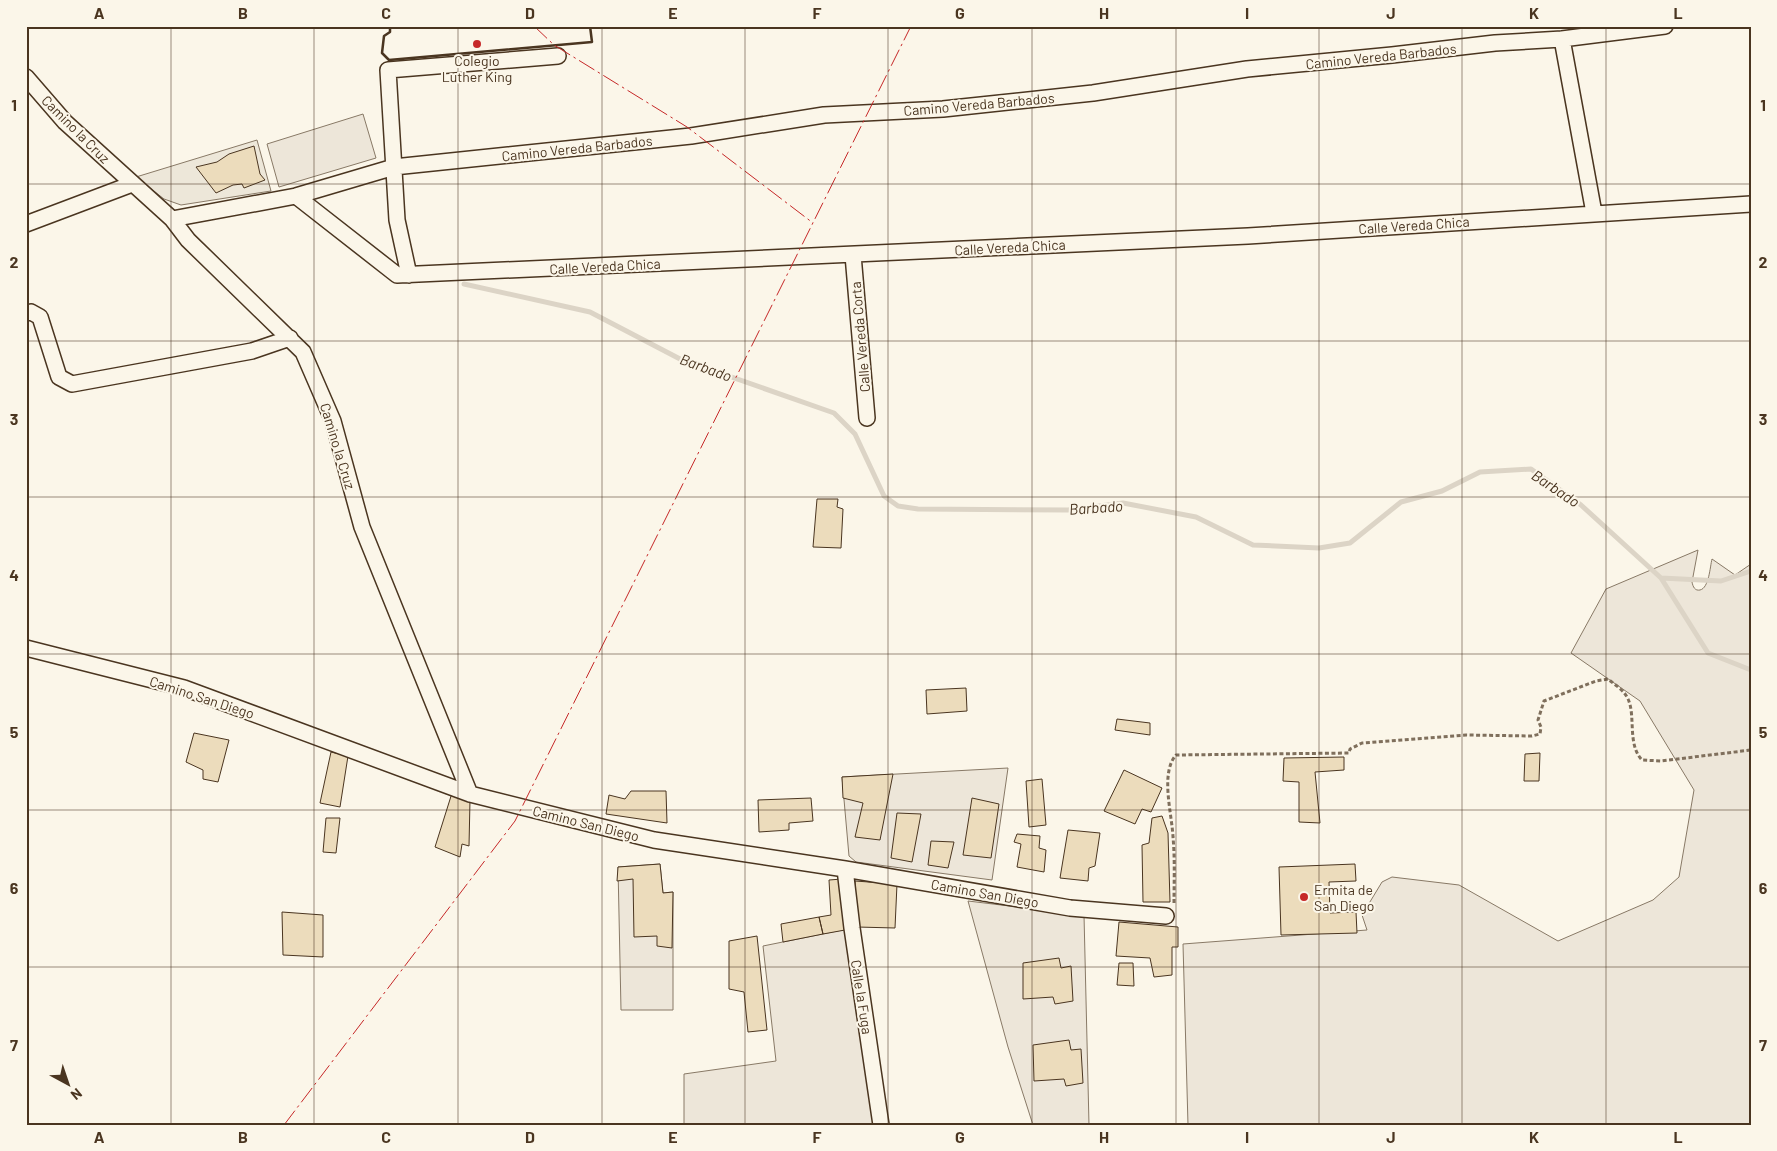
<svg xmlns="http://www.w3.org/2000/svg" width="1777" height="1151" font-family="Barlow,sans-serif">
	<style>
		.green { fill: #ede6d9; stroke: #887966 }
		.parking { fill: #ede7d9; stroke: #887966 }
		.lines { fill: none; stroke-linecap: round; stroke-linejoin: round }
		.stream { stroke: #dcd4c6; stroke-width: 5 }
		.building { fill: #ecdcbc; stroke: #4a3520 }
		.minor-casing { stroke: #4a3520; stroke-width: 18 }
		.path { stroke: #7f6f5c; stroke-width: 3; stroke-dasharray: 4 2.5; stroke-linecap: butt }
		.minor { stroke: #fbf6e9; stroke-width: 15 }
		.wall { stroke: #4a3520; stroke-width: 2.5 }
		.power { stroke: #c62828; stroke-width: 1; stroke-dasharray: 18 4 2.5 4; stroke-linecap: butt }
		.grid { fill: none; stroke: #4a3520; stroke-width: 1; stroke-opacity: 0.55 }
		.poi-dot { fill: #c62828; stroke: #fbf6e9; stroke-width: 2 }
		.labels { text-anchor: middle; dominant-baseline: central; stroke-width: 4; stroke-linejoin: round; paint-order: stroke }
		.street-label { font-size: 14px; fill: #4a3520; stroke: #fbf6e9 }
		.poi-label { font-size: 14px; fill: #4a3520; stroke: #fbf6e9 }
		.water-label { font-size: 15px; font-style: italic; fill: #4a3520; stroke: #fbf6e9 }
		.neatline { fill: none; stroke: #4a3520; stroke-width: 2 }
		.grid-label { font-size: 16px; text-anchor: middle; font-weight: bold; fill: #4a3520 }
	</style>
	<rect width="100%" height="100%" fill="#fbf6e9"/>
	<!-- green -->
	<path class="green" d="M 363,114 L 376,158 L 279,187 L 267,144 Z
		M 1698,550 L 1692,582 C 1693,587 1695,591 1700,590 C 1709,588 1710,567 1712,559 L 1735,575 L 1751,564 L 1751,1125 L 1188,1125 L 1183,944 L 1367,930 L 1362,915 L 1382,882 L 1392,877 L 1459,885 L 1558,941 L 1653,900 L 1679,877 L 1694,790 L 1640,701 L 1571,653 L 1606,589 Z
		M 1008,768 L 992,880 L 856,862 L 849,856 L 842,777 Z
		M 660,864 L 663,893 L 673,892 L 673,1010 L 621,1010 L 618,867 Z
		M 968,901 L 1084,915 L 1089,1125 L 1033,1125 L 1008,1047 Z
		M 852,928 L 881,1125 L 684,1125 L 684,1074 L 776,1061 L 763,946 Z"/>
	<!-- parking -->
	<path class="parking" d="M 257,140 L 271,191 L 181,205 L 164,199 L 136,177 Z"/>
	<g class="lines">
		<!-- stream -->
		<path class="stream" d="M 464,284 L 590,312 L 680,359 L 834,413 L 855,434 L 884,496 L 898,506 L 918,509 L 1068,510 L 1123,503 L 1196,517 L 1253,545 L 1319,548 L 1350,543 L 1401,502 L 1442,491 L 1480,472 L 1531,469 L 1581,505 L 1661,578 L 1708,653 L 1751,670
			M 1661,578 L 1721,581 L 1751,571"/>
	</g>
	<!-- building -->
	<path class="building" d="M 254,146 L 260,174 L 265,180 L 244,188 L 242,184 L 233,185 L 216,193 L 196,167 L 217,162 L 229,154 Z
		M 817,499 L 838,499 L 837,507 L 843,509 L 841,548 L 813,547 Z
		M 966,688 L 967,711 L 927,714 L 926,690 Z
		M 1117,719 L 1150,723 L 1150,735 L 1115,730 Z
		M 194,733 L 229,740 L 218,782 L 203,779 L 203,770 L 186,762 Z
		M 331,752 L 348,756 L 340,807 L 320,803 Z
		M 1540,753 L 1539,781 L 1524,781 L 1525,754 Z
		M 1344,757 L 1344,770 L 1315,772 L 1320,823 L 1299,822 L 1299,782 L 1283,781 L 1284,758 Z
		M 1124,770 L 1162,788 L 1151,812 L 1142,809 L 1135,824 L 1104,811 Z
		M 893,774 L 880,840 L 855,837 L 863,803 L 843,798 L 842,777 Z
		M 1042,779 L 1046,825 L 1029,827 L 1026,781 Z
		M 631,791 L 666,791 L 667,823 L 606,814 L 609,795 L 625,799 Z
		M 452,793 L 470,800 L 469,846 L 462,844 L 460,857 L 435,847 Z
		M 811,798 L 813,821 L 789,823 L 789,830 L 759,832 L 758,800 Z
		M 972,798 L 999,804 L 991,858 L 963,855 Z
		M 897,813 L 921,814 L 912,862 L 891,858 Z
		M 1162,816 L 1168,833 L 1170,902 L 1143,902 L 1142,845 L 1149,843 L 1152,818 Z
		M 326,818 L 340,818 L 336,853 L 323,852 Z
		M 1068,830 L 1100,833 L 1095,866 L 1089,868 L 1088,881 L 1060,878 Z
		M 1017,834 L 1040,836 L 1039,848 L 1046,850 L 1044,872 L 1017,867 L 1021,844 L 1014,842 Z
		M 931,841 L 954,842 L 948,868 L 928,865 Z
		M 660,864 L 663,893 L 673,892 L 672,948 L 657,946 L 657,936 L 634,937 L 633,879 L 617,881 L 618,867 Z
		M 1355,864 L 1356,881 L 1329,882 L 1330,913 L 1356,912 L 1357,933 L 1281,935 L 1279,867 Z
		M 842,879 L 845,930 L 823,934 L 819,917 L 831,915 L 829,880 Z
		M 855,881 L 897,884 L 895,928 L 857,927 Z
		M 282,912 L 323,915 L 323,957 L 283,955 Z
		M 819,917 L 823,934 L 783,942 L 781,924 Z
		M 1119,922 L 1178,927 L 1178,947 L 1172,947 L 1172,975 L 1154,977 L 1150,958 L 1116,956 Z
		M 757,936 L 767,1030 L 748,1032 L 744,992 L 729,989 L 729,941 Z
		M 1059,958 L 1061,968 L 1071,966 L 1073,1001 L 1055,1004 L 1053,997 L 1023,999 L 1023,963 Z
		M 1119,963 L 1133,963 L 1134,986 L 1117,985 Z
		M 1069,1040 L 1071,1050 L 1081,1049 L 1083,1083 L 1066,1086 L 1064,1079 L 1034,1081 L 1033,1045 Z"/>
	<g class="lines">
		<defs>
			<path id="minor" d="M 1562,39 L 1594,213
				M 26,77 L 65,122 L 172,219 L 188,240 L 303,352 L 333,421 L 362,527 L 470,794
				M 296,196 L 397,275 L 1248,236 L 1751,204
				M 172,219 L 296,196 L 394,167 L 691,136 L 824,115 L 943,109 L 1093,93 L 1247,69 L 1392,55 L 1495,43 L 1562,39 L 1665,26
				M 26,224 L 132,184
				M 853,255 L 867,418
				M 409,275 L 397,220 L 388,70 L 558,56
				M 26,313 L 31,312 L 40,317 L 59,377 L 72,384 L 252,351 L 290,338
				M 26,648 L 184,688 L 470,794 L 654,840 L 845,869 L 1070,908 L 1166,916
				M 845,869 L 852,928 L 881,1125"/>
		</defs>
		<!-- minor casing -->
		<use href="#minor" class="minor-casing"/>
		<!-- path -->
		<path class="path" d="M 1174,903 C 1174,882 1175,859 1173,837 C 1172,814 1160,773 1176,755 L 1349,753 L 1350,749 L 1362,743 L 1466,735 L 1532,736 L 1540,734 L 1541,727 L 1538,720 L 1544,701 L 1596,681 L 1608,679 C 1615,685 1624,690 1628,699 C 1636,716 1627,744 1642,760 L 1661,761 L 1751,750"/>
		<!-- minor -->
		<use href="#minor" class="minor"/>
		<!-- wall -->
		<path class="wall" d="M 390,26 L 390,32 L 384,36 L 382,53 L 389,60 L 592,42 L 590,26"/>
		<!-- power -->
		<path class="power" d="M 534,26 L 554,45 L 687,127 L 813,223
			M 284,1125 L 515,821 L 911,26"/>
	</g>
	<!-- grid -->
	<path class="grid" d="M 171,26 L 171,1125M 314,26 L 314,1125M 458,26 L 458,1125M 602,26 L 602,1125M 745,26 L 745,1125M 888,26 L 888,1125M 1032,26 L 1032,1125M 1176,26 L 1176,1125M 1319,26 L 1319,1125M 1462,26 L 1462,1125M 1606,26 L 1606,1125M 26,184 L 1751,184M 26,341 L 1751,341M 26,497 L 1751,497M 26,654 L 1751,654M 26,810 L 1751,810M 26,967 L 1751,967"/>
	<!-- markers -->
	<g class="poi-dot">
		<circle cx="477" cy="44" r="5"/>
		<circle cx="1304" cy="897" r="5"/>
	</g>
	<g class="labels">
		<!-- street labels -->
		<g class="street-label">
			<text transform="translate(1381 56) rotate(-6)">Camino Vereda Barbados</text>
			<text transform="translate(979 104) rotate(-5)">Camino Vereda Barbados</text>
			<text transform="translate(76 129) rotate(45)">Camino la Cruz</text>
			<text transform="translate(577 148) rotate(-6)">Camino Vereda Barbados</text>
			<text transform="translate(1414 225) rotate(-4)">Calle Vereda Chica</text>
			<text transform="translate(1010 247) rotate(-3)">Calle Vereda Chica</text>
			<text transform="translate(605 266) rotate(-3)">Calle Vereda Chica</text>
			<text transform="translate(860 337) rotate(-95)">Calle Vereda Corta</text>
			<text transform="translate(338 446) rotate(73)">Camino la Cruz</text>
			<text transform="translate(202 697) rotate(18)">Camino San Diego</text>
			<text transform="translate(586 823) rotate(14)">Camino San Diego</text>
			<text transform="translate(985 893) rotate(10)">Camino San Diego</text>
			<text transform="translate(862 997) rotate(81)">Calle la Fuga</text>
		</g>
		<!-- poi labels -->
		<g class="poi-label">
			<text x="477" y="60">Colegio<tspan x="477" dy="16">Luther King</tspan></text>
			<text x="1314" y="889" text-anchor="start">Ermita de<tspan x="1314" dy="16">San Diego</tspan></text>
		</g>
		<!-- water labels -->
		<g class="water-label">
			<text transform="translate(706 367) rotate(20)">Barbado</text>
			<text transform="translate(1556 488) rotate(34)">Barbado</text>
			<text transform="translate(1096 507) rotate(-4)">Barbado</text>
		</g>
	</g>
	<!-- border -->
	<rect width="1777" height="1151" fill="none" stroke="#fbf6e9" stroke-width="55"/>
	<!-- north arrow -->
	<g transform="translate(68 1084) rotate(140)" stroke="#fbf6e9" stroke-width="4" paint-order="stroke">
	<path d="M0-4L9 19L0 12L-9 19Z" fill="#4a3520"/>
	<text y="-8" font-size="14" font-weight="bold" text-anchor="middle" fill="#4a3520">N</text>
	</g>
	<rect x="28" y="28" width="1722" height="1096" class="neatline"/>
	<g class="grid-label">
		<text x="99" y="19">A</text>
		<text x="243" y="19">B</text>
		<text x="386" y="19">C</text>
		<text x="530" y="19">D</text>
		<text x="673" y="19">E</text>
		<text x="817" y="19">F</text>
		<text x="960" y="19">G</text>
		<text x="1104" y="19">H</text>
		<text x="1247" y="19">I</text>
		<text x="1391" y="19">J</text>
		<text x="1534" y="19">K</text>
		<text x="1678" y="19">L</text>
		<text x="14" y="111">1</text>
		<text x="1763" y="111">1</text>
		<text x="14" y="268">2</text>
		<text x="1763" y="268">2</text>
		<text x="14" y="425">3</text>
		<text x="1763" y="425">3</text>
		<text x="14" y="581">4</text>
		<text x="1763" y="581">4</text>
		<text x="14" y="738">5</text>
		<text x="1763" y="738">5</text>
		<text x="14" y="894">6</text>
		<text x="1763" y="894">6</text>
		<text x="14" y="1051">7</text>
		<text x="1763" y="1051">7</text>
		<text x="99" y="1143">A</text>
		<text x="243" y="1143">B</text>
		<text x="386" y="1143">C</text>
		<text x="530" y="1143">D</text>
		<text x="673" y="1143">E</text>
		<text x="817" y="1143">F</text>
		<text x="960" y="1143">G</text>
		<text x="1104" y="1143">H</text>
		<text x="1247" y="1143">I</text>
		<text x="1391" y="1143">J</text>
		<text x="1534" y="1143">K</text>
		<text x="1678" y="1143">L</text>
	</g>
</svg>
